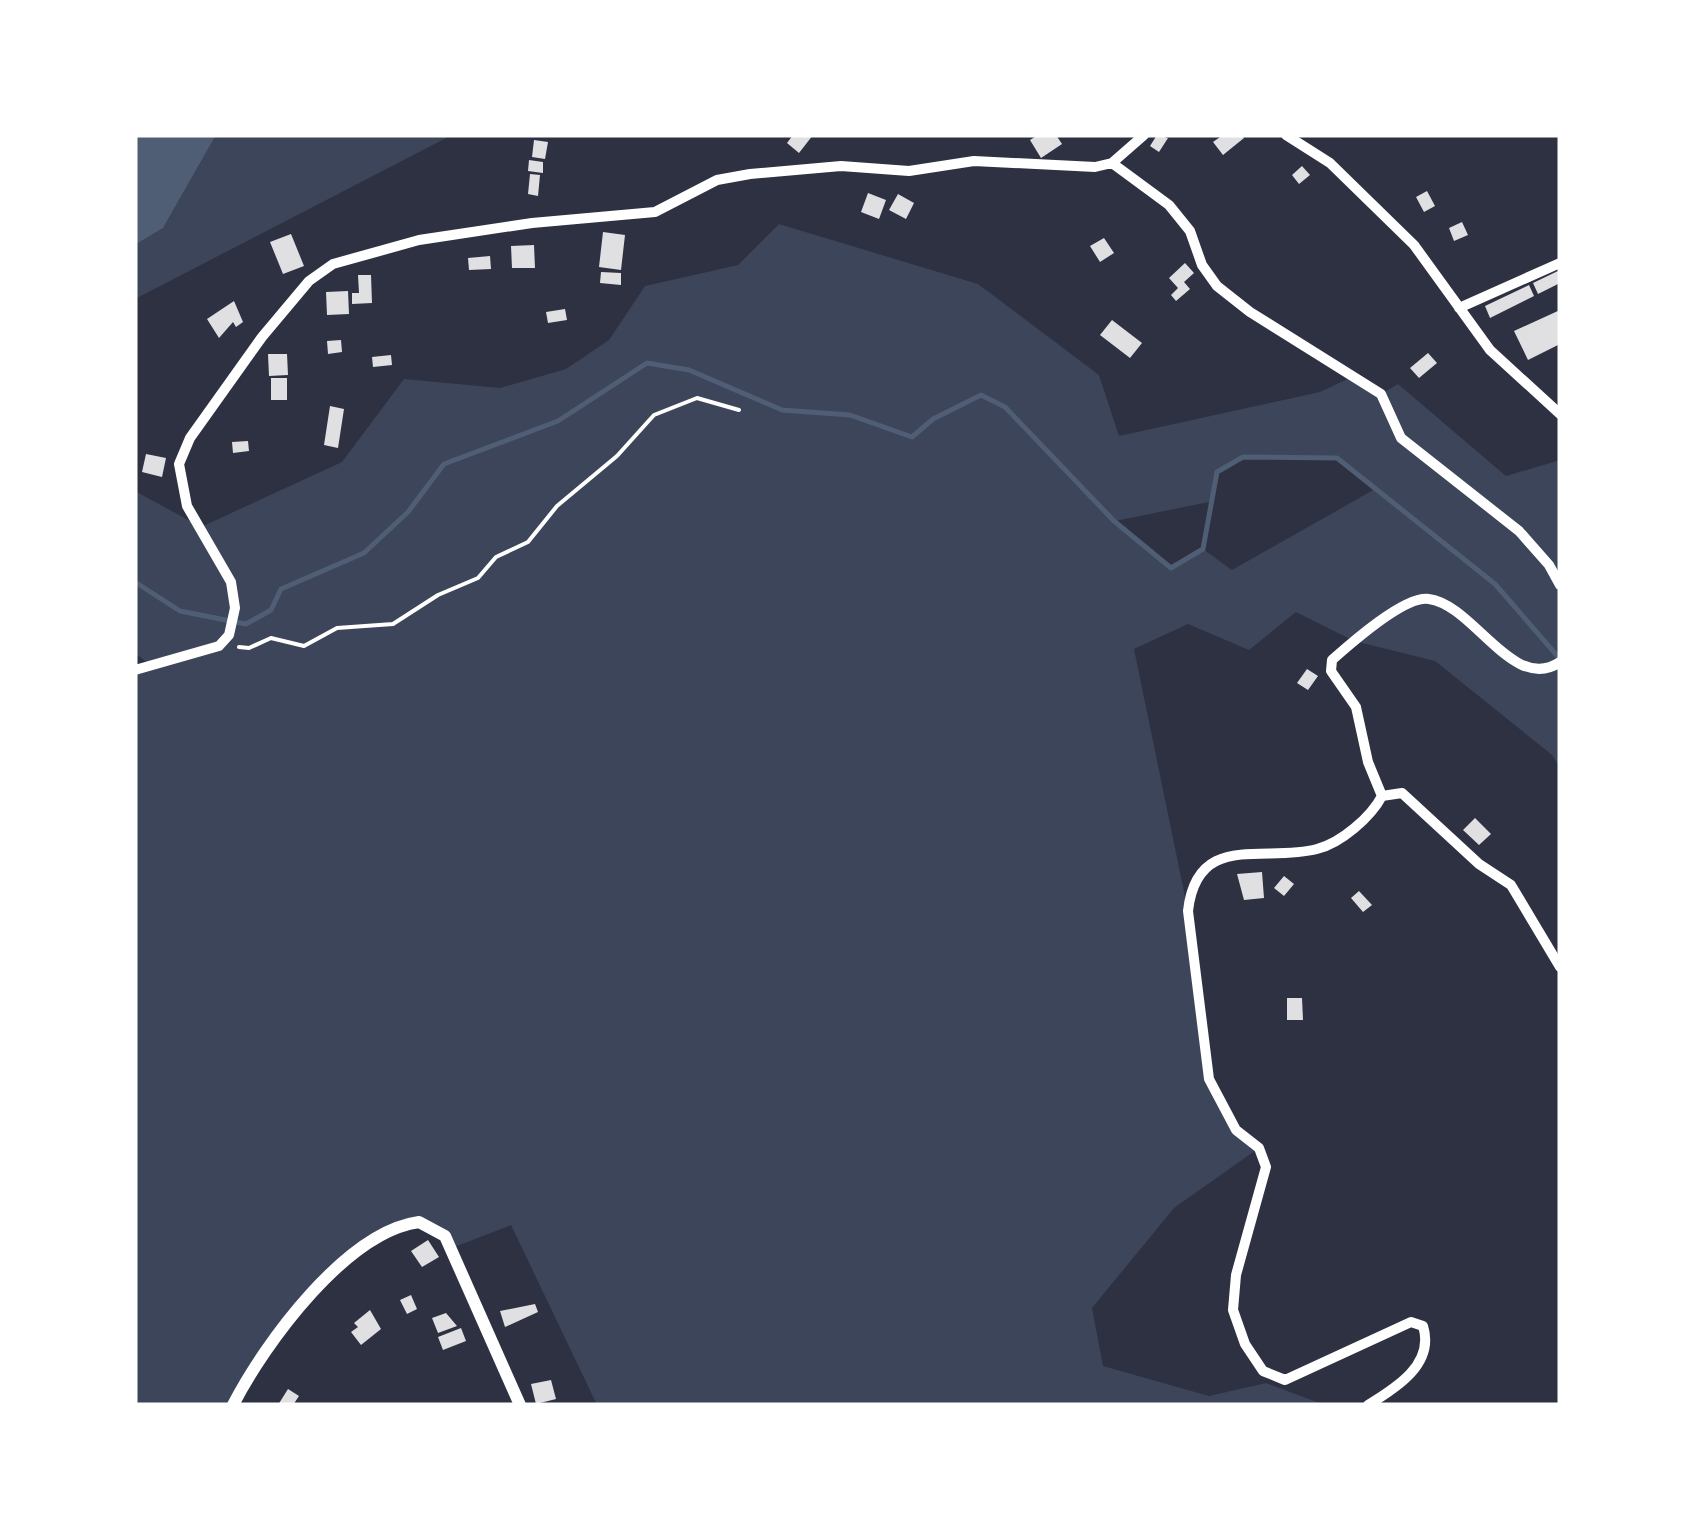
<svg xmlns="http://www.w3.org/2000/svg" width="1695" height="1540" font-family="'Archivo Narrow',sans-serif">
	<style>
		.green { fill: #3c4559; fill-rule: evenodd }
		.water { fill: #4f5d75 }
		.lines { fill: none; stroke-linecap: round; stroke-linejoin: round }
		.stream { stroke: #4f5d75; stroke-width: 5 }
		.building { fill: #e0e0e3 }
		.path { stroke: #fff; stroke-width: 4 }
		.minor { stroke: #fff; stroke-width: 10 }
		.tertiary { stroke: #fff; stroke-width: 12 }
	</style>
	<rect width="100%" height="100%" fill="#2d3142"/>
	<!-- green -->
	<path class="green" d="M 216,135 L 452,135 L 135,299 L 135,245 L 163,228 Z
		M 779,224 L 978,284 L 1099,375 L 1119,436 L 1320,392 L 1352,377 L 1381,394 L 1398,384 L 1506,476 L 1560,460 L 1560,768 L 1552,755 L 1435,661 L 1354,641 L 1296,612 L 1249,650 L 1188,624 L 1134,649 L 1188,911 L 1209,1079 L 1223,1110 L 1259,1148 L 1174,1208 L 1092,1308 L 1103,1366 L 1209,1396 L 1266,1383 L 1325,1405 L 597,1405 L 511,1225 L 452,1248 L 434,1227 L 388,1231 L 297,1306 L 233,1405 L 135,1405 L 135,670 L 149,664 L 135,653 L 135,491 L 201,527 L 342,462 L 404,379 L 500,388 L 566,369 L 609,340 L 645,286 L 738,265 ZM 1243,457 L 1337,458 L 1375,489 L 1232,570 L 1203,549 L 1170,568 L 1115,521 L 1214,501 L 1217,472 Z"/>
	<!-- water -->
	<path class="water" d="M 135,135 L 216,135 L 163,228 L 135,245 Z"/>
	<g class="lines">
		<!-- stream -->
		<path class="stream" d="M 135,582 L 180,611 L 246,624 L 271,610 L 281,589 L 364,553 L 408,512 L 444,464 L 558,421 L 647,363 L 689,370 L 782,410 L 850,415 L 912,437 L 933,419 L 981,395 L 1005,407 L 1114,521 L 1171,568 L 1203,549 L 1217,472 L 1243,457 L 1337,458 L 1495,584 L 1560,659"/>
	</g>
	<!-- building -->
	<path class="building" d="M 793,135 L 813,135 L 799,153 L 787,143 Z
		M 1038,135 L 1056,135 L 1062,144 L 1041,158 L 1030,140 Z
		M 1157,135 L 1168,138 L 1159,152 L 1150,146 Z
		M 1223,135 L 1242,135 L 1244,138 L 1223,155 L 1213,142 Z
		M 534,140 L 548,142 L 545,159 L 532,157 Z
		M 529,160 L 543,162 L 543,173 L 528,171 Z
		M 1302,166 L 1310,175 L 1299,184 L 1292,175 Z
		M 530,174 L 540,175 L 538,196 L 528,194 Z
		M 1427,191 L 1435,206 L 1424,212 L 1416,197 Z
		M 868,193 L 886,200 L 879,219 L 861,212 Z
		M 898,194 L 914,203 L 906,219 L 889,210 Z
		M 1462,222 L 1468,235 L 1454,241 L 1449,228 Z
		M 603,232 L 625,235 L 621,270 L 599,267 Z
		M 291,234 L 304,266 L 283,274 L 270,242 Z
		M 1104,238 L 1114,253 L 1100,262 L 1090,246 Z
		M 534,245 L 535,268 L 512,268 L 511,246 Z
		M 490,256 L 491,269 L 469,270 L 468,258 Z
		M 1185,263 L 1194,273 L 1184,282 L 1190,289 L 1176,301 L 1171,295 L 1178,288 L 1169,278 Z
		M 1560,270 L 1560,283 L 1538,294 L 1533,283 Z
		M 601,272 L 621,273 L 621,285 L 600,283 Z
		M 358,275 L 371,275 L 372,303 L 352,304 L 352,293 L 359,293 Z
		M 1529,285 L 1534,296 L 1490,318 L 1485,306 Z
		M 348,291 L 349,314 L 327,315 L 326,292 Z
		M 234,301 L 243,322 L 236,327 L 233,322 L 219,338 L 207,319 Z
		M 565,309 L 567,320 L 548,323 L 546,312 Z
		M 1560,310 L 1560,344 L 1528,360 L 1514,331 Z
		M 1112,320 L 1142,343 L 1130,358 L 1100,335 Z
		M 341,340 L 342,352 L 328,354 L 327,341 Z
		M 1428,353 L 1437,363 L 1419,378 L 1410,368 Z
		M 268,354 L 287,354 L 288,375 L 269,376 Z
		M 391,355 L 392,365 L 373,367 L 372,357 Z
		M 271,378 L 287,378 L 287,400 L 271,400 Z
		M 330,406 L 344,409 L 338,448 L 324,445 Z
		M 248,441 L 249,451 L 233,453 L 232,442 Z
		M 146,454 L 166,458 L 162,477 L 142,472 Z
		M 1307,669 L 1318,676 L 1308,690 L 1297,683 Z
		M 1475,818 L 1491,834 L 1479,845 L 1463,830 Z
		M 1262,872 L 1264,898 L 1244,900 L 1237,874 Z
		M 1284,876 L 1294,884 L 1284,896 L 1274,888 Z
		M 1359,891 L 1372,905 L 1363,912 L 1351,898 Z
		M 1287,998 L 1302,998 L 1303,1020 L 1287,1020 Z
		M 428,1240 L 439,1257 L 422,1267 L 411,1251 Z
		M 411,1295 L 417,1309 L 407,1314 L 400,1300 Z
		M 535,1304 L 538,1312 L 505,1327 L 500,1311 Z
		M 370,1310 L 381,1329 L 361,1345 L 351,1332 L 358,1327 L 354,1323 Z
		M 446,1313 L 457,1326 L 438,1333 L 432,1318 Z
		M 461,1328 L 466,1341 L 443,1350 L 438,1337 Z
		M 551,1380 L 556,1399 L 536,1404 L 531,1384 Z
		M 288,1389 L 299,1396 L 293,1405 L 278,1405 Z"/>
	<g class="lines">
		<!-- path -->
		<path class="path" d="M 239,647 L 249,648 L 271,638 L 304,646 L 337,628 L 393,624 L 438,595 L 478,578 L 496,557 L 528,542 L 557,506 L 617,456 L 654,415 L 697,398 L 739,410"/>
		<!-- minor -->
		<path class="minor" d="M 1286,135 L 1330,163 L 1414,245 L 1490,350 L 1560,414
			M 1112,163 L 1169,205 L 1190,231 L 1202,265 L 1217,286 L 1250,312 L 1381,394 L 1401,438 L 1519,531 L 1549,565 L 1560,585
			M 1459,308 L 1560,263
			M 135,670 L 219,646 L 229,635 L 235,608 L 231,582 L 187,506 L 179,464 L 190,438 L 262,337 L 309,281 L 333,264 L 419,240 L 532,223 L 655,212 L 717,180 L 750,174 L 841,166 L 909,171 L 974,161 L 1095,167 L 1112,163 L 1144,135
			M 1382,796 L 1368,762 L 1356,707 L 1331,671 L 1332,660 C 1350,644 1405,595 1429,599 C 1474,605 1513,694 1560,662
			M 1382,796 L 1402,793 L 1479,864 L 1511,885 L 1560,967
			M 1368,1405 C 1396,1388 1435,1364 1423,1326 L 1411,1322 L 1285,1380 L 1263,1371 L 1245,1344 L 1233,1310 L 1236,1275 L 1266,1167 L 1259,1148 L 1236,1130 L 1209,1079 L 1188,911 C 1197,831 1264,863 1317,849 C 1341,843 1371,817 1382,796"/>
		<!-- tertiary -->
		<path class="tertiary" d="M 233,1405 C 265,1343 346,1232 419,1222 L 445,1236 L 520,1405"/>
	</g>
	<!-- border -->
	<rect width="1695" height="1540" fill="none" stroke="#ffffff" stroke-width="275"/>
</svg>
